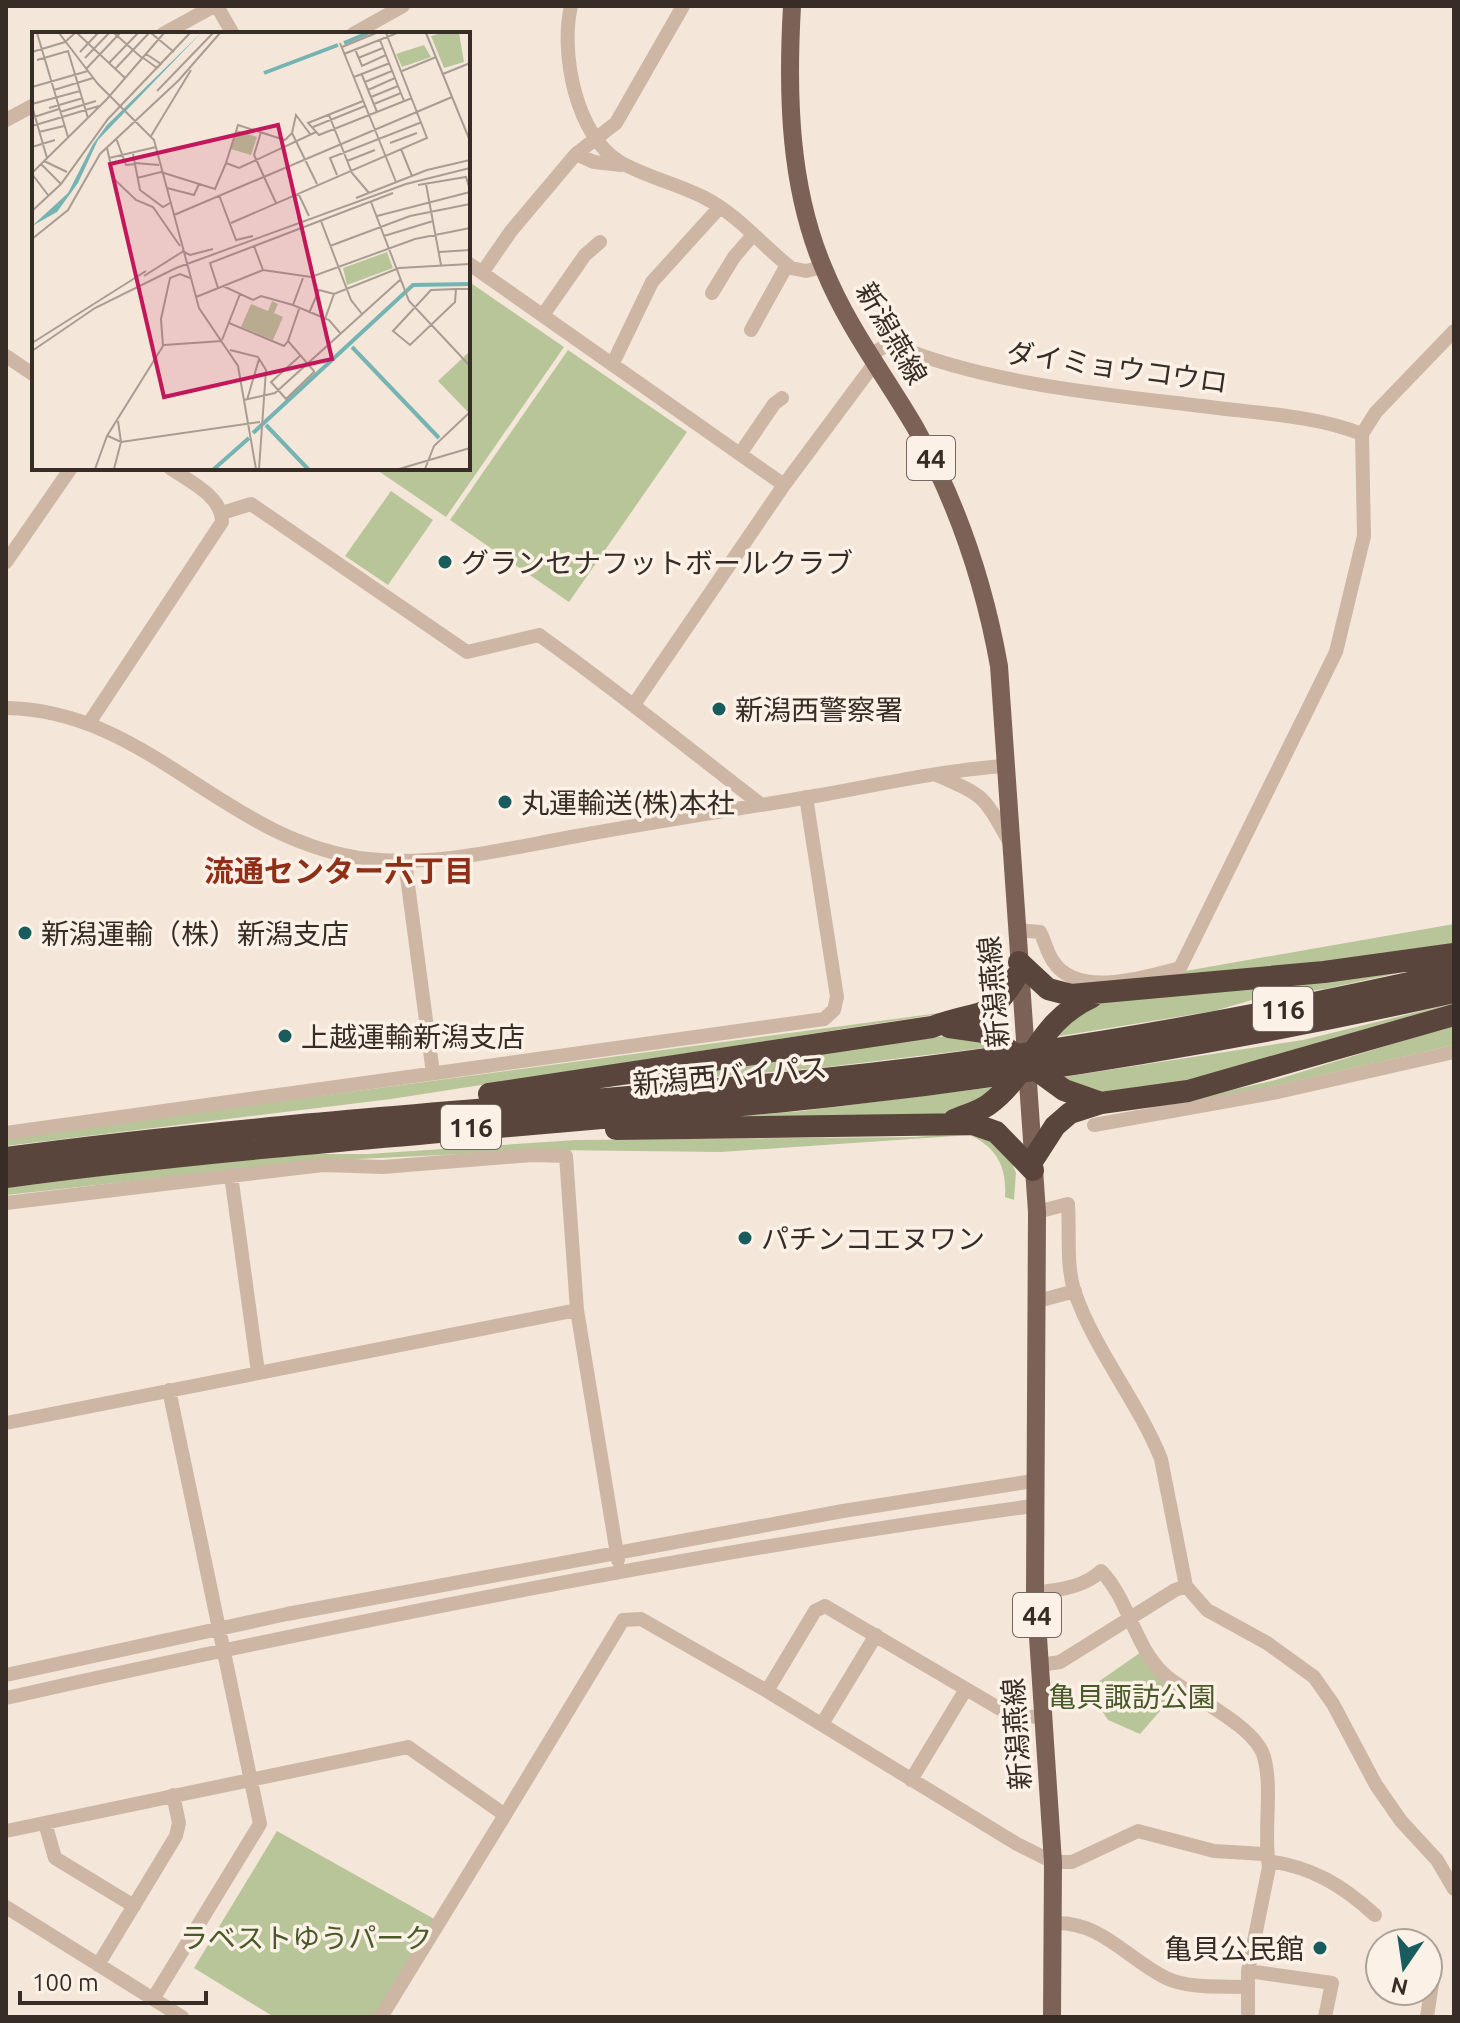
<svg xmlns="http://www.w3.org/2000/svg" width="1460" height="2023" font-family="Ubuntu,'Noto Sans JP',sans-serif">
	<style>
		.green { fill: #b8c598 }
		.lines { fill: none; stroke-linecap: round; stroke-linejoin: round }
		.minor { stroke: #ceb6a4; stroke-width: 14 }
		.major { stroke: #7c6156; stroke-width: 18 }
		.highway { stroke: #5a453d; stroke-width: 22 }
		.poi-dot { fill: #185c5e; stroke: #fbf1e7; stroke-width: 3 }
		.labels { text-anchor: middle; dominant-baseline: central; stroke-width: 7; stroke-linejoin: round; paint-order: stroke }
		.shield { fill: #fbf1e7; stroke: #726761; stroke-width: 2 }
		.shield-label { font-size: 26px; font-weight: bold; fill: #382c27 }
		.street-label { font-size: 28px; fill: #382c27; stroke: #fbf1e7 }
		.poi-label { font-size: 28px; fill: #382c27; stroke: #fbf1e7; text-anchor: start }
		.park-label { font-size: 28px; fill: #495928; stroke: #fbf1e7 }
		.neighbourhood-label { font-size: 30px; font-weight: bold; fill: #902f17; stroke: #fbf1e7 }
		.inset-river { fill: none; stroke: #76b4b4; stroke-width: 4 }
		.inset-road { fill: none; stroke: #a99c92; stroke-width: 2 }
		.view { fill: #c2185b; fill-opacity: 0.15; stroke: #c2185b; stroke-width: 4 }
		.inset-edge { fill: none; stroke: #382c27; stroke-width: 4 }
	</style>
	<rect width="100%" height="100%" fill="#f4e7da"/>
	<!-- green -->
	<path class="green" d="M 468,281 L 564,347 L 446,517 L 374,468 L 468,468 Z
		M 568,350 L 687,432 L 569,602 L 450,520 Z
		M 391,491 L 433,520 L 388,585 L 345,556 Z
		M 1454,924 L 1454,945 L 1424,951 L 1094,987 Z
		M 1454,961 L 1325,989 L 1266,996 L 1214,1011 L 1048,1038 L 1084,1007 L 1117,999 Z
		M 1454,1003 L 1454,1007 L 1245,1071 L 1100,1095 L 1057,1078 L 1303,1040 Z
		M 984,1007 L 391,1099 L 6,1146 L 6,1138 Z
		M 1454,1025 L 1454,1045 L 1230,1096 L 1136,1112 L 1275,1080 Z
		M 962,1035 L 993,1047 L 827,1067 L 602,1087 L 881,1041 Z
		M 1002,1086 L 968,1112 L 919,1118 L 677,1121 L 802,1111 Z
		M 973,1132 L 1004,1144 L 1016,1173 L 1014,1200 L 1005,1197 C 1007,1167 997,1148 970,1135 L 721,1152 L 549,1150 L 316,1161 L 6,1195 L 6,1188 L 28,1184 L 290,1154 L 368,1154 L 576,1140 L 915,1137 Z
		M 1144,1650 L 1181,1687 L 1140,1734 L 1108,1720 L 1088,1689 Z
		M 277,1831 L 436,1920 L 377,2017 L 274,2017 L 194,1968 Z"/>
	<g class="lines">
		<!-- minor -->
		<path class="minor" d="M 217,6 L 233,34
			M 571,6 C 560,53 576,136 620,162 C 646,177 678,184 705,198 C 738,215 762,245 791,268 L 806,271 L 823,267
			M 163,34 L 214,6
			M 353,34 L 403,6
			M 6,120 L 34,105
			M 576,154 L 616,123 L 683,6
			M 468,263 L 784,485
			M 482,273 L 511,231 L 576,154 L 594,162 L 621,165
			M 712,293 L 734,257 L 753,235
			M 543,315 L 585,255 L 600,242
			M 751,330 L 787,265
			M 6,356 L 34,375
			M 869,356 L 885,346 L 896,346 C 994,386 1113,395 1218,408 C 1266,414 1316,416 1362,434
			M 613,363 L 652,282 L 720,207
			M 740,454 L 774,404 L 782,398
			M 222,513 L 251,504 L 467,652 L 539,635 C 615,689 685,746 759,803
			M 6,562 L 71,468
			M 635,703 L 784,485 L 874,364
			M 6,708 C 150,710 224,842 368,859 C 436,867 509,848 577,836 C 660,821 744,808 827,794 C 886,783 946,770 1006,766
			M 89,723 L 222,522 C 222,496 189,481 170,468
			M 937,775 C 986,797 982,794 1009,841
			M 405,862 L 433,1073
			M 1016,930 L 1040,932 C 1045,941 1047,953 1053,961 C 1077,999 1146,977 1180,968 L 1336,652 L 1364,536 L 1362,434 L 1376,412 L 1454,331
			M 1094,1125 L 1278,1092 L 1454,1052
			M 6,1133 L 824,1019 L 834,1010 L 837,997 L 806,797
			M 231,1175 L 258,1372
			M 6,1203 L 323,1165 L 383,1167 L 532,1155 L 566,1156 L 577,1310 L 618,1560
			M 1037,1212 L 1068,1204 C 1070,1231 1066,1264 1074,1290 C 1094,1350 1138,1401 1161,1459 L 1186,1586 L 1207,1610 L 1267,1643 L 1314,1677 L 1333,1704 L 1376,1785 L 1401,1821 L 1437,1860 L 1454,1889
			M 1038,1301 L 1075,1291
			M 6,1423 L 577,1310
			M 1035,1592 C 1056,1591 1085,1587 1101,1571 C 1129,1599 1134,1647 1165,1675 C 1190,1697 1255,1725 1264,1757 C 1273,1789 1263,1832 1269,1867 L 1248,1971 L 1248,2017
			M 1040,1665 L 1060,1662 L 1175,1590 L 1186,1586
			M 6,1675 L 287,1614 L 843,1511 L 1033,1481
			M 767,1691 L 815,1611 L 825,1606 L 1012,1716 L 1043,1717
			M 6,1698 C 346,1622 688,1553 1033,1506
			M 822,1724 L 876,1635
			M 911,1780 L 966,1689
			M 45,1823 L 55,1858 L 134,1906
			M 6,1831 L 408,1747 L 505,1815 L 623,1620 L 641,1619 L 767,1691 L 1017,1844 L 1053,1862 L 1072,1862 L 1138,1831 L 1214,1851 L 1264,1854
			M 1268,1861 C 1312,1867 1342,1885 1375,1915
			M 6,1907 L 182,2017
			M 1055,1923 C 1102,1922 1126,1958 1166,1978 C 1189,1989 1222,1986 1247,1987
			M 98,1965 L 176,1836 L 179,1823 L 173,1795
			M 1248,1971 L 1332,1983 L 1325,2017
			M 153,1999 L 260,1824 L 169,1390
			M 381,2017 L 505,1815
			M 1427,2017 L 1433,1977"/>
		<!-- major -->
		<path class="major" d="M 792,6 C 787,94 789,187 824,269 C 847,326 884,374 915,427 C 957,502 984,582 999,666 L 1037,1212 L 1035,1592 L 1053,1862 L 1052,2017"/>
		<!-- highway -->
		<path class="highway" d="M 1019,962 L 1048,989 L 1071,995 L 1324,972 L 1454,954
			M 949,1027 L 984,1032 L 1064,1090 L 1101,1103
			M 489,1094 L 932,1027 C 986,1007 987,1025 1020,971
			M 954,1120 C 966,1115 978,1112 988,1105 C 1033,1072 1035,1023 1092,997
			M 616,1129 L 973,1124 L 996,1132 L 1033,1170
			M 6,1158 C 278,1121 552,1107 824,1079 C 1036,1057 1246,1020 1454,973
			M 1033,1160 L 1055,1126 L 1070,1113 L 1101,1103 L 1188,1091 L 1454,1015
			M 6,1177 C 280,1140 557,1126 832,1096 C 1041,1073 1248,1038 1454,992"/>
	</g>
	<!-- markers -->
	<g class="poi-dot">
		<circle cx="445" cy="562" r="8"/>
		<circle cx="719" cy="709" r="8"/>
		<circle cx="505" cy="802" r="8"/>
		<circle cx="25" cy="933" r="8"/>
		<circle cx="285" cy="1036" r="8"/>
		<circle cx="745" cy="1238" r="8"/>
		<circle cx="1320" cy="1948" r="8"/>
	</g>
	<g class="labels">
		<!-- shield labels -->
		<g class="shield">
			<rect x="907" y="436" width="48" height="44" rx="6"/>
			<rect x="1253" y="987" width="60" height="44" rx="6"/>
			<rect x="441" y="1105" width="60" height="44" rx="6"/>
			<rect x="1013" y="1593" width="48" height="44" rx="6"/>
		</g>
		<g class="shield-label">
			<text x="931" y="458">44</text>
			<text x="1283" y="1009">116</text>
			<text x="471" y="1127">116</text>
			<text x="1037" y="1615">44</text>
		</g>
		<!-- street labels -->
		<g class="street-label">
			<text transform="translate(892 333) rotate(60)">新潟燕線</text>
			<text transform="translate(1117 367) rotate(8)">ダイミョウコウロ</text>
			<text transform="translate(993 992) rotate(-95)">新潟燕線</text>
			<text transform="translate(730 1075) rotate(-5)">新潟西バイパス</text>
			<text transform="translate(1016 1734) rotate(-94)">新潟燕線</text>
		</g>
		<!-- poi labels -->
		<g class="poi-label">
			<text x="461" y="562">グランセナフットボールクラブ</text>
			<text x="735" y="709">新潟西警察署</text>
			<text x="521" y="802">丸運輸送(株)本社</text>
			<text x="41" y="933">新潟運輸（株）新潟支店</text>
			<text x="301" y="1036">上越運輸新潟支店</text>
			<text x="761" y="1238">パチンコエヌワン</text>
			<text x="1304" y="1948" text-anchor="end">亀貝公民館</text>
		</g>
		<!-- park labels -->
		<g class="park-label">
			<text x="1132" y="1696">亀貝諏訪公園</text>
			<text x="306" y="1937">ラベストゆうパーク</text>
		</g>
		<!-- neighbourhood labels -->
		<g class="neighbourhood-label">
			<text x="339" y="871">流通センター六丁目</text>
		</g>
	</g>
	<!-- overview -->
	<g transform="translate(32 32)">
		<rect width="438" height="438" fill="#f4e7da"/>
		<path d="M 409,1 L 427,1 L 432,30 L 412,36 L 399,4 ZM 392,13 L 399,25 L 370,35 L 364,22 ZM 205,98 L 225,105 L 219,123 L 199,117 ZM 355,220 L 361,236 L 315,253 L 311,236 ZM 240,269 L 246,272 L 242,281 L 251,285 L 241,308 L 209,295 L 219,272 L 236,279 ZM 438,319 L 438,378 L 436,380 L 406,349 Z" fill="#b8c598"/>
		<path d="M 169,1 L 66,108 L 46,151 L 25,180 L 0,194 L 36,161 L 61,112 L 75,93 Z" fill="#76b4b4"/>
		<path class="inset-river" d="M 312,11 L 336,1M 232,41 L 306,13M 320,315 L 407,406M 234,393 L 276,437M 221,401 L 381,253 L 438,252M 182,437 L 217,406"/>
		<path class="inset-road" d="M 5,1 L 36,105M 27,1 L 66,52 L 122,108 L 167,276 L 206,334 L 224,437M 45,1 L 93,46M 82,1 L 110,26M 119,1 L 142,20M 394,1 L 438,109M 348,8 L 372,69M 308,11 L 364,150M 310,15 L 344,1M 323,17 L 330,34 L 354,23M 0,20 L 33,10 L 43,1M 48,20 L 66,1M 312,22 L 365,1M 110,25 L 125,36 L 129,32 L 114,22M 53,26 L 77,1M 326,26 L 351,16M 5,28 L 36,19 L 56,86M 77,31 L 106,1M 54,37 L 88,1M 83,37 L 117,1M 370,39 L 404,25M 411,42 L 438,31M 330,43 L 345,80M 322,45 L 358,31M 333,50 L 360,39M 0,55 L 56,39M 22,58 L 61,46M 336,58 L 363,46M 125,59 L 181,1M 339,65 L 366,54M 331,69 L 276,91 L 287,103 L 380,66M 0,72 L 48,59M 342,72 L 369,61M 0,74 L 15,126M 17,76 L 51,66M 28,80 L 64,69M 297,83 L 320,141 L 337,161M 2,85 L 27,77M 0,94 L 67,74M 281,95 L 333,74M 7,100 L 32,94M 229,100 L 222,123 L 244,171M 260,101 L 264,83 L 278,102M 119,104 L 159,38M 84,106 L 94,133 L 104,132M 358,111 L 385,101M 0,115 L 23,108M 75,116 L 82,147 L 104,168 L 121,175 L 148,214M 369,117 L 380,144M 101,122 L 108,158 L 131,175 L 138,171M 77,126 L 124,115M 12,129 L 35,140M 315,129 L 343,118M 103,131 L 127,133M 194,131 L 206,93 L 253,108 L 260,101 L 285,152M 9,132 L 29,152M 0,141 L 75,67 L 132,1M 0,142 L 16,163M 305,143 L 298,126 L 390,90M 105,146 L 129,140 L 183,157 L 194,131 L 207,136 L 284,100M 394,152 L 409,233M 386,153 L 434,145 L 438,158M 135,156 L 162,163 L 167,152M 266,161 L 277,184M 187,163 L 204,208 L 221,204M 324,166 L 395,138 L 438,128M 339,170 L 377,269 L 438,334M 0,179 L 29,152 L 76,87 L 158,1M 142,183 L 420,65M 345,184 L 438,160M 289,189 L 319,268 L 330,282M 199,191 L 395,106 L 354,1M 352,204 L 401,189M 0,207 L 36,178 L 68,122 L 147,48 L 188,1M 222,214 L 231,238M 298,214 L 378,184 L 438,172M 150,219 L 158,223 L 181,217M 407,220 L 438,218M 112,244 L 150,220M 191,254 L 221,268 L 229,264 L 261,273 L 297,288 L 309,302M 186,256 L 178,231 L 361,161M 424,257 L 423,270 L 378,313 L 361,299 L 399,258 L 400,258 L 424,257 L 438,257M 164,265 L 231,238 L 279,245 L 383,207 L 438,196M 261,273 L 271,246M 267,277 L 256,309 L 282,339 L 282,340 L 254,367 L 239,350 L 268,324M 277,281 L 287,258 L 302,262 L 367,236 L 438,232M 293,287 L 302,262M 197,291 L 252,314 L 256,309M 190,308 L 208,262M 0,311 L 114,239M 132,313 L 190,309M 198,318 L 226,325 L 234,338 L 227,437M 0,319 L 63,276 L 144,236 L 374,152 L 438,136M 212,368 L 243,361 L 369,247M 215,368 L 227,327M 76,404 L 89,410 L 228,390M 63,437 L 75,404 L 131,314 L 129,287 L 138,246 L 148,242 L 158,246M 82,437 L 89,410 L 86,389M 367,437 L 438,416M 393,437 L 402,414 L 438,380"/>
		<path class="view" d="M 246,93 L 300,327 L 132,365 L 78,132 Z"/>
		<rect width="438" height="438" class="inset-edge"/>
	</g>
	<!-- border -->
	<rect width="1460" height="2023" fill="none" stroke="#382c27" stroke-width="16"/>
	<!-- north arrow -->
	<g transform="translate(1404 1967) rotate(193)"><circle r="38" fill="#fbf1e7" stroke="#ada29a" stroke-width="2"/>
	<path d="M0-6L14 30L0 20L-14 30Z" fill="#185c5e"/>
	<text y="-12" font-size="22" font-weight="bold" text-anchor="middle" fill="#382c27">N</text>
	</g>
	<!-- scale -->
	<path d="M20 1991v12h186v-12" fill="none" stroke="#382c27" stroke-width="4"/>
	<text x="32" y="1991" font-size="24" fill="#382c27" stroke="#fbf1e7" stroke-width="6" paint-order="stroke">100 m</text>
</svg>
